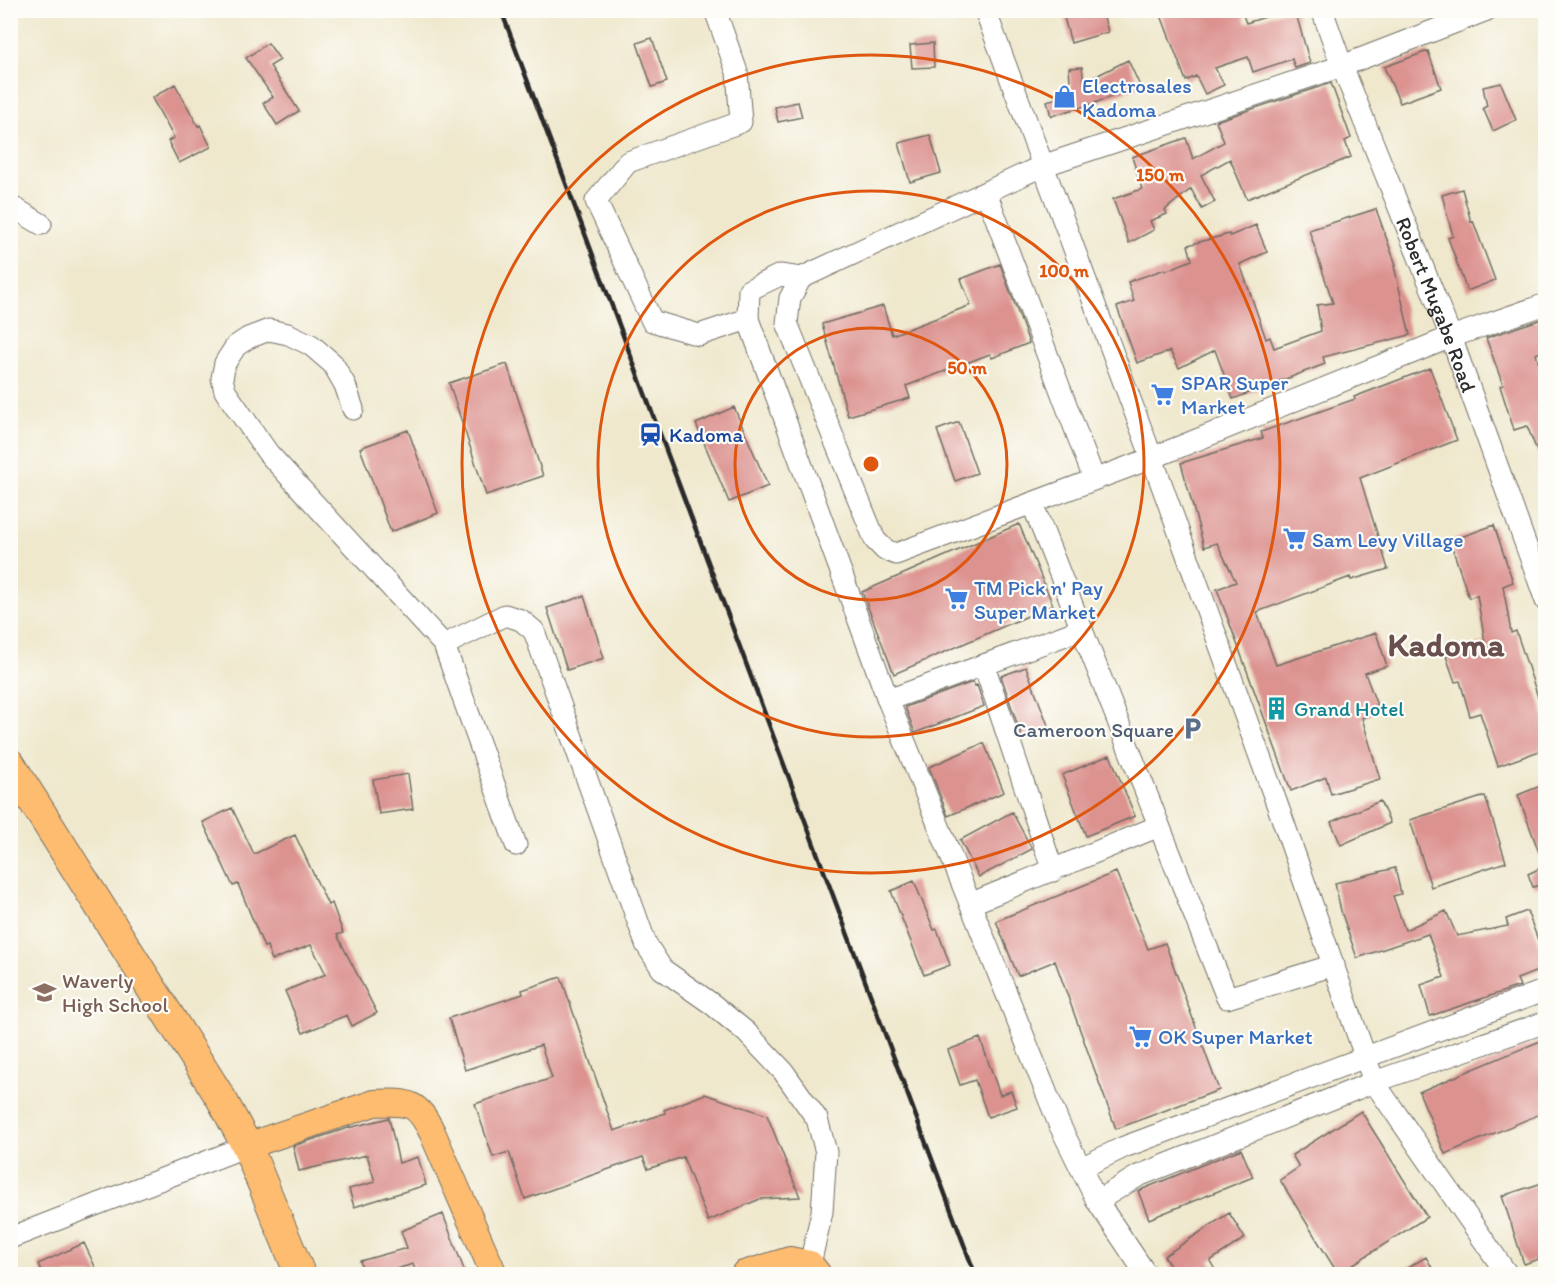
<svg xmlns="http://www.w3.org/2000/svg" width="1556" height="1285" font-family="Itim,sans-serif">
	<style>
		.building { fill: #dc928f }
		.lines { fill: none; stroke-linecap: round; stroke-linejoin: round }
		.minor-casing { stroke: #706d64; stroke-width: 23 }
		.major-casing { stroke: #706d64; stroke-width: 28 }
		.highway-casing { stroke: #706d64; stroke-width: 32 }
		.minor { stroke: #fff; stroke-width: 21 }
		.major { stroke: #fdbc70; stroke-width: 26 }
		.highway { stroke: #fdbc70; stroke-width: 30 }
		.rail { stroke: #2b2b2b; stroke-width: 4.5 }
		.ring { fill: none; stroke: #df570e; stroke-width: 3 }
		.labels { text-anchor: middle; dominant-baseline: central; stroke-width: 4.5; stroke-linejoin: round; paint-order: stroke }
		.shop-label { font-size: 21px; fill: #366cbe; stroke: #fdfcf7; text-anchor: start }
		.street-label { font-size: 21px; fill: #2b2b2b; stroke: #fdfcf7 }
		.transit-label { font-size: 21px; fill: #164399; stroke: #fdfcf7; text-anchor: start }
		.culture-label { font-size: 21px; fill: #0d838f; stroke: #fdfcf7; text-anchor: start }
		.service-label { font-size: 21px; fill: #4e5e75; stroke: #fdfcf7; text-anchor: end }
		.education-label { font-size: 21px; fill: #785e54; stroke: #fdfcf7; text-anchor: start }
		.town-label { font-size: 33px; font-weight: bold; fill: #694f4e; stroke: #fdfcf7 }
		.centre { fill: #df570e; stroke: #fdfcf7; stroke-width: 3 }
		.ring-label { font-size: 18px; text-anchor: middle; font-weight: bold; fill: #df570e; stroke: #fdfcf7; stroke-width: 4.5; stroke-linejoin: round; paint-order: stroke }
	</style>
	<rect width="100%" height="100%" fill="#fdfcf7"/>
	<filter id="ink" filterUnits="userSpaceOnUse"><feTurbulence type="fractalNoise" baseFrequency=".0167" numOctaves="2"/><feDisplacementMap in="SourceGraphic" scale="12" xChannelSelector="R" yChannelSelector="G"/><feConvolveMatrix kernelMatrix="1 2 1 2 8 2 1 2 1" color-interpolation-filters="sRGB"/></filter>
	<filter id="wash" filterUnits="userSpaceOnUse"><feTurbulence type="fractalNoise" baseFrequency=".008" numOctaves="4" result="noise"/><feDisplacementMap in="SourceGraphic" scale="24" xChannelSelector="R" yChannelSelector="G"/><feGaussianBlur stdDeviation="1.35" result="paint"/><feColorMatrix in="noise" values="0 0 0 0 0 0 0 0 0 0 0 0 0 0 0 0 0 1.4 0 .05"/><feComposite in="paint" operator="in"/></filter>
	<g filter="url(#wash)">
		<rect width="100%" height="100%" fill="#efe8cd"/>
		<g id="blocks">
			<!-- building -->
			<path class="building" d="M 1062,10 L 1102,10 L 1108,32 L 1071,43 Z
				M 1159,10 L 1241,10 L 1246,23 L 1288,10 L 1295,10 L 1310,63 L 1295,68 L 1292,59 L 1253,72 L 1248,57 L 1215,68 L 1224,85 L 1205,94 L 1196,76 L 1186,81 Z
				M 652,38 L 667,82 L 652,87 L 637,43 Z
				M 268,43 L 280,60 L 270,66 L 299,111 L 277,125 L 263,103 L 273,97 L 246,58 Z
				M 933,43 L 934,67 L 912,68 L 910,45 Z
				M 1428,51 L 1441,88 L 1400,103 L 1384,67 Z
				M 1128,60 L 1140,86 L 1092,104 L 1051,116 L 1047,101 L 1071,94 L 1069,68 L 1082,67 L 1084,82 Z
				M 1331,83 L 1351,138 L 1345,141 L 1351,157 L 1247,199 L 1230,159 L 1201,175 L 1215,202 L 1202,209 L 1191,189 L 1165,210 L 1167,214 L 1150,221 L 1154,230 L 1129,243 L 1113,199 L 1142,189 L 1132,157 L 1186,138 L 1193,159 L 1224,142 L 1216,121 Z
				M 1501,83 L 1516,120 L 1493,131 L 1483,108 L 1487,106 L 1483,87 Z
				M 175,84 L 198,126 L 200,125 L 211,147 L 179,163 L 168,141 L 174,138 L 152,98 Z
				M 798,102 L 802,117 L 778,122 L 775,107 Z
				M 930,135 L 941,173 L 910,182 L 899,143 Z
				M 1462,189 L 1471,222 L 1473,221 L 1495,280 L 1467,291 L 1448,238 L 1453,236 L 1442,195 Z
				M 1376,209 L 1396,265 L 1394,266 L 1410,335 L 1323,357 L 1325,364 L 1233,399 L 1215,350 L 1179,368 L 1170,351 L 1137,363 L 1117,307 L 1134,301 L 1128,282 L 1165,269 L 1165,271 L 1192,260 L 1188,245 L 1229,234 L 1230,236 L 1256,225 L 1267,252 L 1240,264 L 1266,339 L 1270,337 L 1274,348 L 1321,331 L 1317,305 L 1333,303 L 1309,230 Z
				M 1000,264 L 1029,343 L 992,358 L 990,354 L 906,386 L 910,398 L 848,416 L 822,324 L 883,306 L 892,335 L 971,305 L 961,279 Z
				M 1545,318 L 1545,350 L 1536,354 L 1545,386 L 1545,471 L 1527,426 L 1514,430 L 1500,386 L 1503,385 L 1486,338 Z
				M 507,364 L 543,476 L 486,495 L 449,383 Z
				M 1430,368 L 1457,440 L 1360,478 L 1388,569 L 1351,580 L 1350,577 L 1257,612 L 1276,665 L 1376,633 L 1387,666 L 1365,673 L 1379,711 L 1362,718 L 1380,779 L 1331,794 L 1326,777 L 1291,791 L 1217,589 L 1236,582 L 1217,543 L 1204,547 L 1181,463 L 1263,438 L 1261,432 L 1355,399 L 1354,397 Z
				M 734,407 L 768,486 L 729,502 L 696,424 Z
				M 959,422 L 977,473 L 955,481 L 937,430 Z
				M 408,430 L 438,513 L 391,532 L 360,448 Z
				M 1019,524 L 1053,605 L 894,674 L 862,592 Z
				M 1494,525 L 1513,582 L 1503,586 L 1511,633 L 1516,631 L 1545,718 L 1545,749 L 1498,766 L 1480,713 L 1470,716 L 1460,681 L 1455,682 L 1446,656 L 1485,642 L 1477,595 L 1469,598 L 1450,541 Z
				M 584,596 L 604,658 L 567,670 L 547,608 Z
				M 1026,667 L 1049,728 L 1022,738 L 1001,676 Z
				M 973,682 L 975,686 L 977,685 L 984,706 L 915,733 L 905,707 Z
				M 984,743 L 1004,792 L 948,816 L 929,767 Z
				M 1110,755 L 1135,816 L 1086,836 L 1062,775 Z
				M 408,774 L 413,809 L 379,814 L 373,780 Z
				M 1545,784 L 1545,865 L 1544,866 L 1518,795 Z
				M 1485,796 L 1506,862 L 1431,887 L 1410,820 Z
				M 1380,801 L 1390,823 L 1341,845 L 1331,822 Z
				M 232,808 L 254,854 L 295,835 L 328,905 L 332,903 L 343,933 L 337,935 L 377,1013 L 352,1026 L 347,1015 L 303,1033 L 285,991 L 326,974 L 311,945 L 272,960 L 267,946 L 264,947 L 238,884 L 233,886 L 203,822 Z
				M 1012,812 L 1032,849 L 979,877 L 960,840 Z
				M 1545,866 L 1545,883 L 1533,887 L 1528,874 Z
				M 1395,868 L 1401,894 L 1393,896 L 1405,930 L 1446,911 L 1457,936 L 1508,926 L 1506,919 L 1527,911 L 1540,945 L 1545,943 L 1545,968 L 1517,979 L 1520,986 L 1430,1016 L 1421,985 L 1444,977 L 1428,934 L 1357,958 L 1341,911 L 1335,883 Z
				M 1116,872 L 1148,949 L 1165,943 L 1219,1090 L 1116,1129 L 1055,961 L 1018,976 L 996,921 Z
				M 914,881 L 934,930 L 937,929 L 950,965 L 924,975 L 891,891 Z
				M 561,977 L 614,1131 L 665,1113 L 664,1110 L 705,1094 L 767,1115 L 800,1197 L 760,1199 L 708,1221 L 683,1157 L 648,1169 L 643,1157 L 525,1199 L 509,1152 L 493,1157 L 475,1104 L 552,1078 L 541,1045 L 465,1070 L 449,1018 L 523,994 L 522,990 Z
				M 980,1038 L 1000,1095 L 1011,1091 L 1017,1107 L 988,1117 L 975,1080 L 960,1085 L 948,1050 Z
				M 1545,1039 L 1545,1112 L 1445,1154 L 1419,1092 Z
				M 1361,1111 L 1427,1217 L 1338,1274 L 1280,1180 L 1299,1167 L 1292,1155 Z
				M 389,1118 L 399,1163 L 418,1157 L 426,1185 L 354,1207 L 349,1189 L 375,1182 L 367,1155 L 299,1171 L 293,1146 L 348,1128 Z
				M 1241,1149 L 1253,1177 L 1149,1219 L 1138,1191 Z
				M 1545,1182 L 1545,1257 L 1524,1264 L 1502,1196 Z
				M 1229,1213 L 1245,1238 L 1210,1261 L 1218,1275 L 1175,1275 L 1164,1256 Z
				M 443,1214 L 466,1275 L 417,1275 L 413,1264 L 377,1275 L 364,1275 L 360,1261 L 407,1248 L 401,1231 Z
				M 84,1243 L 99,1275 L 43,1275 L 38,1264 Z
				M 1426,1257 L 1436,1275 L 1395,1275 Z"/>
		</g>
	</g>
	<g filter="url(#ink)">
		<use href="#blocks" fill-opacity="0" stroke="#706d64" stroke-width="1.5"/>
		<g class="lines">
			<defs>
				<g id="minor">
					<path d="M 715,10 L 737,72 L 741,122 L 628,162 L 596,201 L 652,321 L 699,335 L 748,319"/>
					<path d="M 985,10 L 1152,458 L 1282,818 L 1374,1082 L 1507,1274"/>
					<path id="s1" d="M 1322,10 L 1342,66 L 1451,337 L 1546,601"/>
					<path d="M 1487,10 L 1342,66 L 1042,166 L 801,278 L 790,298 L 787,323 L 875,540 L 885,550 L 896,554 L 1152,458 L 1451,337 L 1546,304"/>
					<path d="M 986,192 L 1094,479"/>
					<path d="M 10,208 L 16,209 L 41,224"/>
					<path d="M 801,278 L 780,275 L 749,290 L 748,319 L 888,700 L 1059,1124 L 1097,1201 L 1146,1274"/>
					<path d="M 353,409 L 345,385 L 333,364 L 311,345 L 288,334 L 269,330 L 248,338 L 236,346 L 225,363 L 222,378 L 225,391 L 268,453 L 444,645 L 516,845"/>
					<path d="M 1032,503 L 1227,998 L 1334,965"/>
					<path d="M 444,645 L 505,615 L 521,620 L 534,631 L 646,944 L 662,969 L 712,1004 L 746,1032 L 783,1071 L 817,1119 L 826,1152 L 822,1212 L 810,1264"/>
					<path d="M 984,665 L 1053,871"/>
					<path d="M 888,700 L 1082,629"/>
					<path d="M 970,904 L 1159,826"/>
					<path d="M 1081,1168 L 1124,1147 L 1546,990"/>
					<path d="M 1097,1201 L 1138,1176 L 1374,1082 L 1546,1022"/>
					<path d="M 10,1238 L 247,1146"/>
				</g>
				<path id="major" d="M 247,1146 L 374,1103 C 408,1102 416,1100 432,1132 L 494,1274
					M 744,1274 L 790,1260 L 810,1264 L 818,1274"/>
				<path id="highway" d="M 10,764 L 222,1100 L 247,1146 L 300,1274"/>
			</defs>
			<!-- minor casing -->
			<use href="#minor" class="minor-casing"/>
			<!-- major casing -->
			<use href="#major" class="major-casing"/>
			<!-- highway casing -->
			<use href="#highway" class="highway-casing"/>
			<!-- minor -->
			<use href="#minor" class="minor"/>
			<!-- major -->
			<use href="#major" class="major"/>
			<!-- highway -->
			<use href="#highway" class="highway"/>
			<!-- rail -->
			<path class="rail" d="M 501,10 L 975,1274"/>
		</g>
	</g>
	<!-- distance rings -->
	<g class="ring">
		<circle cx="871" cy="464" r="136"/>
		<circle cx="871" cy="464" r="273"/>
		<circle cx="871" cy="464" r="409"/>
	</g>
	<!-- icons -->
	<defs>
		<symbol id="shop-bare" viewBox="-9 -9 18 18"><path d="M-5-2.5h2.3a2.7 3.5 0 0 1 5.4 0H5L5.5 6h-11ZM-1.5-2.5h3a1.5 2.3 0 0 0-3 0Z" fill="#3f7fe0" stroke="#fdfcf7" stroke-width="2.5" paint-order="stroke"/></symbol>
		<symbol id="supermarket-bare" viewBox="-9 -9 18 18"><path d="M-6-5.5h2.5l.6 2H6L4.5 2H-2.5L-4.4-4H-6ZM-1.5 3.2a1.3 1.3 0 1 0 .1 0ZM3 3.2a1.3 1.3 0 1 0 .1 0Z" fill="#3f7fe0" stroke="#fdfcf7" stroke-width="2.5" paint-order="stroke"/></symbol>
		<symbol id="station-bare" viewBox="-9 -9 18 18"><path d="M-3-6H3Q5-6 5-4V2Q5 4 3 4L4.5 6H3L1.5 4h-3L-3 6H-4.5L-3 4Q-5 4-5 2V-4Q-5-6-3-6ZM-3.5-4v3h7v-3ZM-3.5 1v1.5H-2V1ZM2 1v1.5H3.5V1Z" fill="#1a4fb4" stroke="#fdfcf7" stroke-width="2.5" paint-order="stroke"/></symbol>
		<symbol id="building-bare" viewBox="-9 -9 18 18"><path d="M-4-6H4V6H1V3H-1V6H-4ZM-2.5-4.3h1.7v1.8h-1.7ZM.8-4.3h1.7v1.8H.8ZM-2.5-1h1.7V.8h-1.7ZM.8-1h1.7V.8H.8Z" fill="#0f9aa8" stroke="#fdfcf7" stroke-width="2.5" paint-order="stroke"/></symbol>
		<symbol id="parking-bare" viewBox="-9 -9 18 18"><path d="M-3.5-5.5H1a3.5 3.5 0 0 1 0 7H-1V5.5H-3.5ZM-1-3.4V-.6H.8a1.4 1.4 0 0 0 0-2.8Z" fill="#5c6f8a" stroke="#fdfcf7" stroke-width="2.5" paint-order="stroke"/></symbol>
		<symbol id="school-bare" viewBox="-9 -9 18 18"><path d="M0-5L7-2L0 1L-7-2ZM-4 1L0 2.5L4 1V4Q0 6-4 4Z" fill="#8d6e63" stroke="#fdfcf7" stroke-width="2.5" paint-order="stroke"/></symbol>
	</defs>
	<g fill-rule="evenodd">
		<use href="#shop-bare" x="1048" y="80" width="33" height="33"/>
		<use href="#supermarket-bare" x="1146" y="378" width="33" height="33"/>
		<use href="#station-bare" x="634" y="418" width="33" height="33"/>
		<use href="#supermarket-bare" x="1278" y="522" width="33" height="33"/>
		<use href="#supermarket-bare" x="940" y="582" width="33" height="33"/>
		<use href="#building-bare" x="1260" y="692" width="33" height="33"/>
		<use href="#parking-bare" x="1176" y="712" width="33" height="33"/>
		<use href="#school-bare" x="28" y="976" width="33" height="33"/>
		<use href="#supermarket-bare" x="1124" y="1020" width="33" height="33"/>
	</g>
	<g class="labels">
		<!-- shop labels -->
		<g class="shop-label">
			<text x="1082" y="85">Electrosales<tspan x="1082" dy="24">Kadoma</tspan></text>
			<text x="1181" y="382">SPAR Super<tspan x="1181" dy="24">Market</tspan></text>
			<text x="1312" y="539">Sam Levy Village</text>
			<text x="974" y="587">TM Pick n' Pay<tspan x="974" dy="24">Super Market</tspan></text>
			<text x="1158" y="1036">OK Super Market</text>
		</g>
		<!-- street labels -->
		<g class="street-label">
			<text stroke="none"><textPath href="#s1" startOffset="316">Robert Mugabe Road</textPath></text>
		</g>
		<!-- transit labels -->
		<g class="transit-label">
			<text x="669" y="434">Kadoma</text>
		</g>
		<!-- culture labels -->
		<g class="culture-label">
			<text x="1294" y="708">Grand Hotel</text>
		</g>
		<!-- service labels -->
		<g class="service-label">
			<text x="1174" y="729">Cameroon Square</text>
		</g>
		<!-- education labels -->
		<g class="education-label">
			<text x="62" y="980">Waverly<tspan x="62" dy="24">High School</tspan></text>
		</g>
		<!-- town labels -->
		<g class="town-label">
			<text x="1446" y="644">Kadoma</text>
		</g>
	</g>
	<circle cx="871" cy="464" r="9" class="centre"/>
	<g class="ring-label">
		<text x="1160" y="181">150 m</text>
		<text x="1064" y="277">100 m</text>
		<text x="967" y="374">50 m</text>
	</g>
	<!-- margin -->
	<rect width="1556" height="1285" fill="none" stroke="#fdfcf7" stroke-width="36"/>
</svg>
